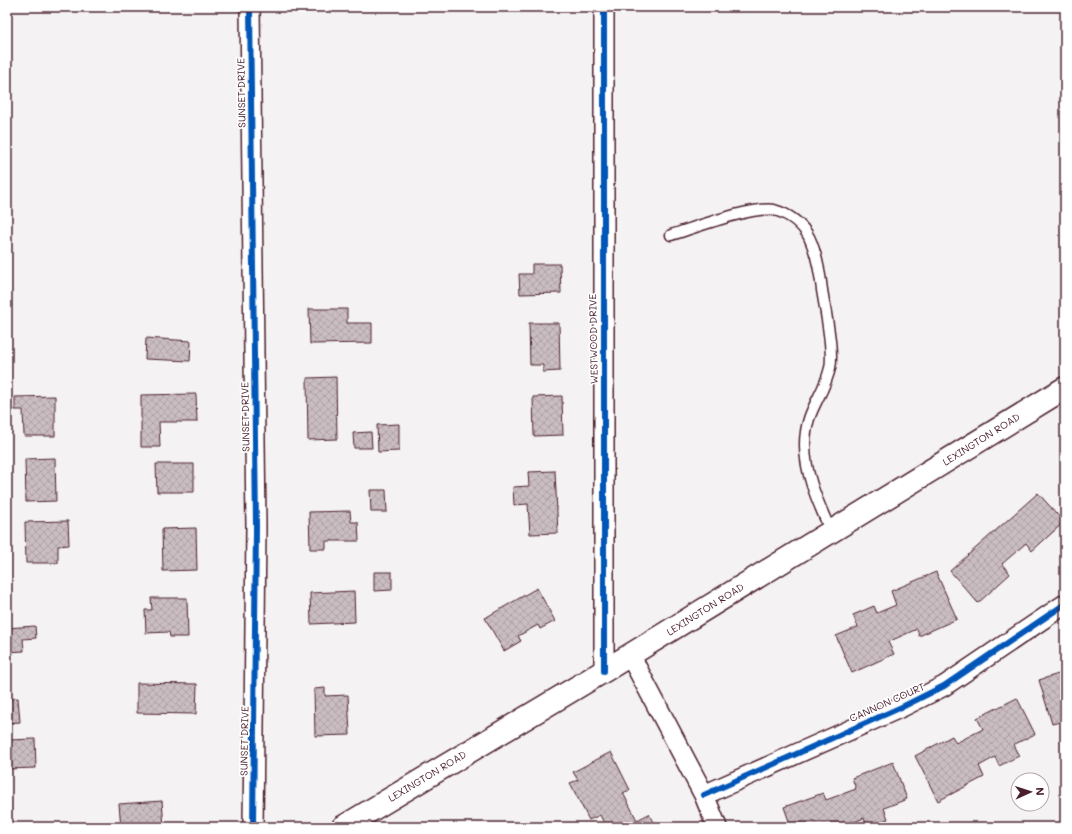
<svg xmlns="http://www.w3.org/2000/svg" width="1072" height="834" font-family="Mali,sans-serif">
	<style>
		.building { fill: url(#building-cross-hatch); stroke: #4a1f2b }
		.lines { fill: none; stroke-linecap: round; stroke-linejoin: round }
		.service-casing { stroke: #4a1f2b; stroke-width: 13 }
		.minor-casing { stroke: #4a1f2b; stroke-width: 22 }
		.secondary-casing { stroke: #4a1f2b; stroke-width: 25 }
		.service { stroke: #fff; stroke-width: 10 }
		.minor { stroke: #fff; stroke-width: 19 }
		.secondary { stroke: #fff; stroke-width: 22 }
		.cycleway-casing { stroke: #fff; stroke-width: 8 }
		.cycleway { stroke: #0057b8; stroke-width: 6 }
		.labels { text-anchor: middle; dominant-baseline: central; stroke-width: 3.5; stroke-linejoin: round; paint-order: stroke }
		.street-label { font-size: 10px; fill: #4a1f2b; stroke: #fff }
	</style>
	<defs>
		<pattern id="building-cross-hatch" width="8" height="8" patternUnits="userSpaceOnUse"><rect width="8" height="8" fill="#cabdc1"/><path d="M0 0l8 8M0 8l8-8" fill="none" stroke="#afa2a6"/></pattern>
	</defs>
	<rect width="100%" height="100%" fill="#f4f2f2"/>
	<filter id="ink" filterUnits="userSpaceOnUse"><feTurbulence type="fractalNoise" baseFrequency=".025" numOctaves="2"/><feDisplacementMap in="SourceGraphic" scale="8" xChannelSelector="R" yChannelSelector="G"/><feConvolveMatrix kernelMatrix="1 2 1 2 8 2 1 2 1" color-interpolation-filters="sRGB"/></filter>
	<g filter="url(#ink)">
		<!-- building -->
		<path class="building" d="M 532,264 L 560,264 L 561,293 L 520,294 L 519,274 L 532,274 Z
			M 309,309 L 347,309 L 347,323 L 372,323 L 372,343 L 310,344 Z
			M 529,323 L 559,323 L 560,371 L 543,372 L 543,365 L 530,365 Z
			M 146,338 L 191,341 L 190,361 L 145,359 Z
			M 336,377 L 337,439 L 308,440 L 307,378 Z
			M 196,394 L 197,422 L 159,422 L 160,447 L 141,447 L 141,395 Z
			M 55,396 L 55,436 L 24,436 L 23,410 L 15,410 L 15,397 Z
			M 562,396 L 563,435 L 534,436 L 533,397 Z
			M 399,424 L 399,451 L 378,452 L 377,425 Z
			M 371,432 L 372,448 L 354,448 L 353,433 Z
			M 55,458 L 56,501 L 26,502 L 25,459 Z
			M 156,464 L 194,464 L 194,492 L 157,492 Z
			M 555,471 L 558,533 L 530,534 L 528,504 L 514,505 L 513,487 L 529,486 L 528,472 Z
			M 370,490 L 386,490 L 387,512 L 371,512 Z
			M 1038,493 L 1064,522 L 1032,551 L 1026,543 L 1002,564 L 1010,574 L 978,603 L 950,571 Z
			M 350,511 L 351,522 L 358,522 L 359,541 L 326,541 L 326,549 L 310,549 L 309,512 Z
			M 68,521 L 69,545 L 58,546 L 58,563 L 26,563 L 25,522 Z
			M 196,528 L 197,570 L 163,571 L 162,529 Z
			M 374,572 L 392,572 L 392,590 L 374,591 Z
			M 936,572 L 957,619 L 919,636 L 917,629 L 888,642 L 894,654 L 852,673 L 836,636 L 858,627 L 853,615 L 874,606 L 877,613 L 896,605 L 891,591 Z
			M 537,588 L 555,621 L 540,629 L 538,625 L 518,636 L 521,641 L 504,651 L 485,618 Z
			M 354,591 L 355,622 L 311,624 L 310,593 Z
			M 151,598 L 187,598 L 188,637 L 170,637 L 169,632 L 146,633 L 145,610 L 152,610 Z
			M 35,626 L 36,638 L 23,639 L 24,651 L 7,652 L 7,628 Z
			M 1065,672 L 1065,721 L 1052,724 L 1039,680 Z
			M 137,683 L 197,684 L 196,714 L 137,713 Z
			M 325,688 L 325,696 L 348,695 L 350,735 L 315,736 L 314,689 Z
			M 18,698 L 20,722 L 7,723 L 7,699 Z
			M 1017,698 L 1035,734 L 1013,745 L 1019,756 L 999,766 L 995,757 L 979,766 L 984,777 L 938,801 L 915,756 L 952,736 L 956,743 L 983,729 L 977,718 Z
			M 35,739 L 36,768 L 7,769 L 7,740 Z
			M 611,752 L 630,790 L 623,793 L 637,820 L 649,814 L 656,827 L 606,827 L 600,815 L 589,820 L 570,783 L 578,780 L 573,772 Z
			M 893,762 L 907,799 L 884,808 L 888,819 L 867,827 L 864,818 L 844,826 L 844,827 L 791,827 L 784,807 L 823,793 L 826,800 L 856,789 L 852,778 Z
			M 162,801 L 164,827 L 121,827 L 119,804 Z"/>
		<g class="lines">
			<defs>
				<path id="service" d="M 671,235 C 694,228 752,206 774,210 C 789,214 802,224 809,237 C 817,254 820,272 822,290 C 825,309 834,351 830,368 C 823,398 805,410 805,445 C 805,476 819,504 831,532"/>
				<path id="minor" d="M 250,7 L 256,527 L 253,827
					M 630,655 L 704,795 L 717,827
					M 604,671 L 604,7
					M 704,795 L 904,706 L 944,686 L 1065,604"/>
				<path id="secondary" d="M 343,827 L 604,671 L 1065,388"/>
			</defs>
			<!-- service casing -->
			<use href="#service" class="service-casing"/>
			<!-- minor casing -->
			<use href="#minor" class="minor-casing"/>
			<!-- secondary casing -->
			<use href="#secondary" class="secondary-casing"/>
			<!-- service -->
			<use href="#service" class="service"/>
			<!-- minor -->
			<use href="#minor" class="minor"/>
			<!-- secondary -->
			<use href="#secondary" class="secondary"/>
			<defs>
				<path id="cycleway" d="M 250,7 L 256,527 L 253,827
					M 604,671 L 604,7
					M 704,795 L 904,706 L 944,686 L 1065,604"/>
			</defs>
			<!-- cycleway casing -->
			<use href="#cycleway" class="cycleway-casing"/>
			<!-- cycleway -->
			<use href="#cycleway" class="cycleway"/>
		</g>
	</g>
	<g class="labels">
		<!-- street labels -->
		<g class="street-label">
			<text transform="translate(241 93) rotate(-91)">SUNSET DRIVE</text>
			<text transform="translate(593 339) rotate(-91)">WESTWOOD DRIVE</text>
			<text transform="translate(245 417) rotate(-91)">SUNSET DRIVE</text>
			<text transform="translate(981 439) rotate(-32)">LEXINGTON ROAD</text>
			<text transform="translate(705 609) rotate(-32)">LEXINGTON ROAD</text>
			<text transform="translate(887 702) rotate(-24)">CANNON COURT</text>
			<text transform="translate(244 741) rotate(-89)">SUNSET DRIVE</text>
			<text transform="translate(427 776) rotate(-31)">LEXINGTON ROAD</text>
		</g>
	</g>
	<!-- margin -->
	<rect width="1072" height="834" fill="none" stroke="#fff" stroke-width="24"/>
	<rect x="12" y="12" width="1048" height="810" fill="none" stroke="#4a1f2b" stroke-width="1.5" filter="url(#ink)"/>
	<!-- north arrow -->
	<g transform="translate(1030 792) rotate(87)"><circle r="19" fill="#ffffff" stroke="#b7a5aa"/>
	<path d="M0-3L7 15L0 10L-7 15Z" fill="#4a1f2b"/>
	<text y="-6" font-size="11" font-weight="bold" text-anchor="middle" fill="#4a1f2b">N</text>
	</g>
</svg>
